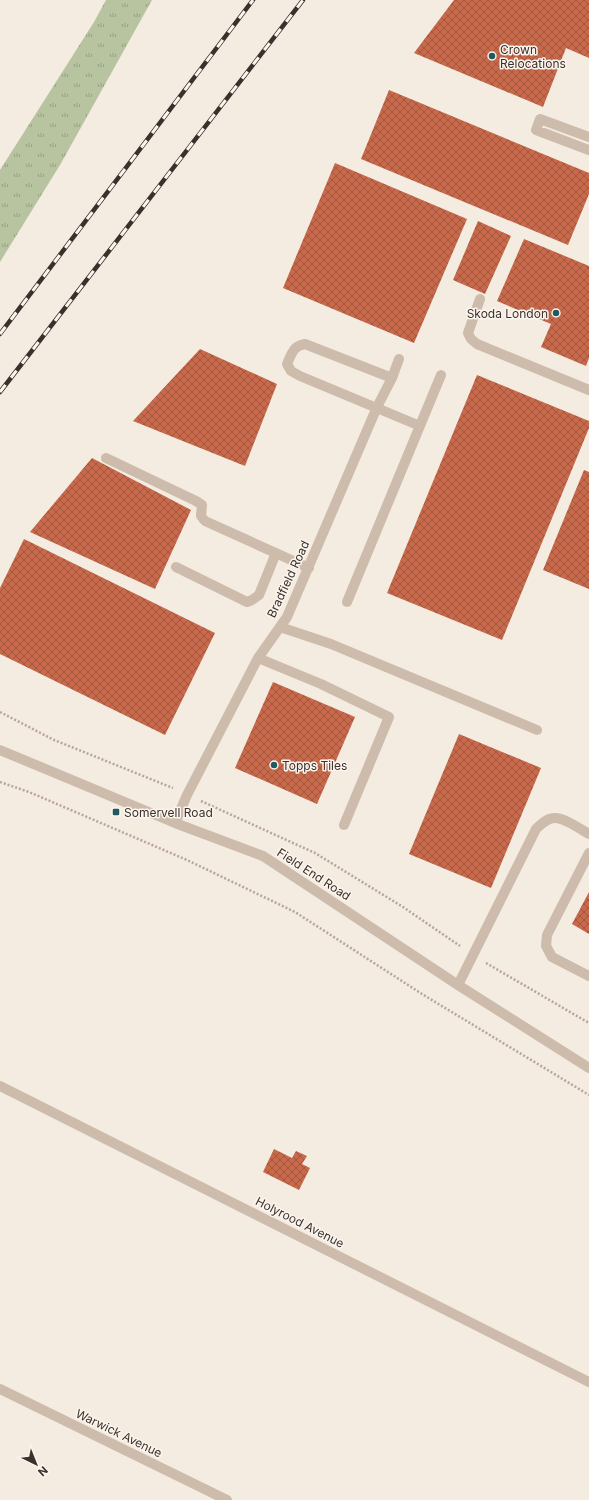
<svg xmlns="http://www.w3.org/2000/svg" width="589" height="1500" font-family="Inter,sans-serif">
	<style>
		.grass { fill: url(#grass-tufts) }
		.building { fill: url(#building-cross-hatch) }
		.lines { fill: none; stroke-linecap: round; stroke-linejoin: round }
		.path { stroke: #b9a596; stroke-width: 2.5; stroke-dasharray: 2 2; stroke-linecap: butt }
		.minor { stroke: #cdbbac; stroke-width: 10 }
		.rail-casing { stroke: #3b302b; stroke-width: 4.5 }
		.rail { stroke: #fbf5ee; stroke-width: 3; stroke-dasharray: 9; stroke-linecap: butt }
		.poi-dot { fill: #1f5a5e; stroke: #fbf5ee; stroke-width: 1.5 }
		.labels { text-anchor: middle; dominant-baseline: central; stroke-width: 3; stroke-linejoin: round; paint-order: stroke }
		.poi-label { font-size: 12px; fill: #3b302b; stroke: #fbf5ee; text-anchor: start }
		.street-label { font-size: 12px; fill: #3b302b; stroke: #fbf5ee }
	</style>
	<defs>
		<pattern id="grass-tufts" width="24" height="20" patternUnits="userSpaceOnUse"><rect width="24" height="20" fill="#b8c4a0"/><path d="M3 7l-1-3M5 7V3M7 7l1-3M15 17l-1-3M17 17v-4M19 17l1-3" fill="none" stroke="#97a083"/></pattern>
		<pattern id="building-cross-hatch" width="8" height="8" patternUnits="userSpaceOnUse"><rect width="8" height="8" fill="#c8694b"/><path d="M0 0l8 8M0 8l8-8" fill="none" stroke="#a4573f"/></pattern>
	</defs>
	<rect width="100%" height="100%" fill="#f4ebe1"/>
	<!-- grass -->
	<path class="grass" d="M 106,0 L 152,0 L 60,165 L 0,262 L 0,170 L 94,22 Z"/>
	<!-- building -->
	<path class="building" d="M 454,0 L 589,0 L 589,58 L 566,48 L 543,107 L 414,53 Z
		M 389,90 L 589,173 L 589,194 L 568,245 L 361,159 Z
		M 335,163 L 467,219 L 414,343 L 283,288 Z
		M 478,221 L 511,236 L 485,294 L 453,280 Z
		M 524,239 L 589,266 L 589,358 L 586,366 L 541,347 L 551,324 L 497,301 Z
		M 200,349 L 277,384 L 245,466 L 133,421 Z
		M 477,375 L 589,421 L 589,428 L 502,640 L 387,593 Z
		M 92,458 L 191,510 L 155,589 L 30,532 Z
		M 584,470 L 589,472 L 589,589 L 543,570 Z
		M 24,539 L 215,633 L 165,735 L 0,654 L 0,588 Z
		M 273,682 L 355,717 L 317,804 L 235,768 Z
		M 459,734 L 541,768 L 491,888 L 409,854 Z
		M 589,892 L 589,934 L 572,924 Z
		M 274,1149 L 292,1158 L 296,1151 L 307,1156 L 302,1164 L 310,1168 L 299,1190 L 263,1172 Z"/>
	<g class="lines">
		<!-- path -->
		<path class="path" d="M 0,712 L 54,740 L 173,788
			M 0,782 L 29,792 L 187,860 L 295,912 L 422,994 L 589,1095
			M 201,801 L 315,853 L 403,907 L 460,946
			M 486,963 L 589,1023"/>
		<!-- minor -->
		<path class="minor" d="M 589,137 L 540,119 L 536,130 L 589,150
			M 480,299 L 468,333 L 471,339 L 477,344 L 589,390
			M 392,378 L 305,344 C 293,346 292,353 287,364 L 291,371 L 300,376 L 420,426
			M 106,458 L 196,501 L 202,505 L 201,516 L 205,521 L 309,568
			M 176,567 L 247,602 L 252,600 L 259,595 L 276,553
			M 347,602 L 441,375
			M 280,627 L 331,644 L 537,730
			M 258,658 L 321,684 L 389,717 L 344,825
			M 0,750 L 175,823 L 263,856 L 458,985 L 589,1068
			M 175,823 L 187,795 L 258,658 L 287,617 L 377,407 L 392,378 L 399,359
			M 589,853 L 547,935 L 546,946 L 552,957 L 589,976
			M 458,985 L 536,829 C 541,824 547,818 555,818 C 565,818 580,829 589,834
			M 0,1086 L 589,1382
			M 0,1389 L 227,1500"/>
		<defs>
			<path id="rail" d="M 0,334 L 253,0
				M 0,392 L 303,0"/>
		</defs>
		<!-- rail casing -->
		<use href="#rail" class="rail-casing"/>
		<!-- rail -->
		<use href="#rail" class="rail"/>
	</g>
	<!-- markers -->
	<g class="poi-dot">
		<circle cx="492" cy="56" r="4"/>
		<circle cx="556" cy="313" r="4"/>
		<circle cx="274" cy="765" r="4"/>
		<rect x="112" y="808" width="8" height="8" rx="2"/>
	</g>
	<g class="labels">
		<!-- poi labels -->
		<g class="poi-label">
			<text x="500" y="49">Crown<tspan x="500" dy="14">Relocations</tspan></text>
			<text x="548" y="313" text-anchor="end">Skoda London</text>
			<text x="282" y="765">Topps Tiles</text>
			<text x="124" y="812">Somervell Road</text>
		</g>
		<!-- street labels -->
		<g class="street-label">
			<text transform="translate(288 579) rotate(-65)">Bradfield Road</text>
			<text transform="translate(314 874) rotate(33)">Field End Road</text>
			<text transform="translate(300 1222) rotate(27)">Holyrood Avenue</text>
			<text transform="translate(119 1433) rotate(26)">Warwick Avenue</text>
		</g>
	</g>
	<!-- north arrow -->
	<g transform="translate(36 1464) rotate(137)" stroke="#fbf5ee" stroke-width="3" paint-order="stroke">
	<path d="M0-3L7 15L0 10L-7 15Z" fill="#3b302b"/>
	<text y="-6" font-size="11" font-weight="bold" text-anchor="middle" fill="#3b302b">N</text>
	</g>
</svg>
